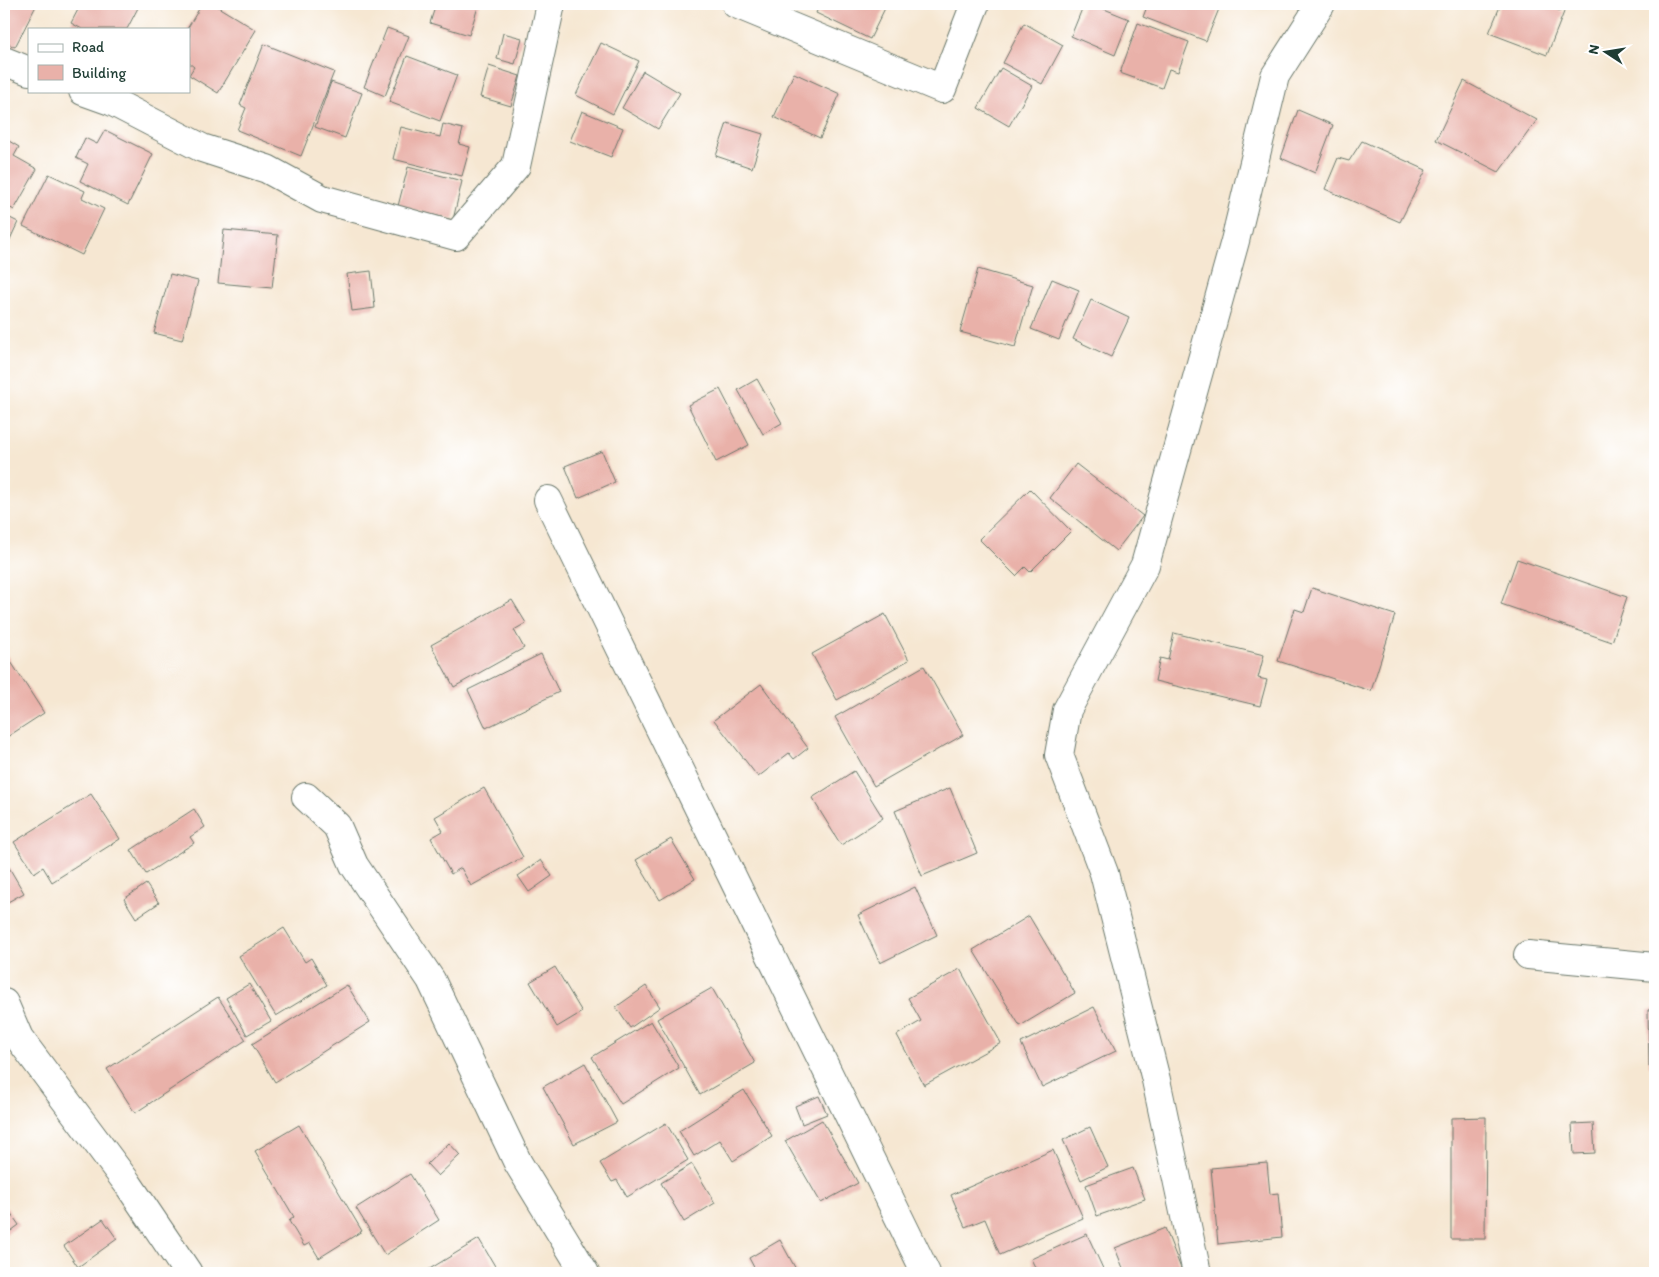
<svg xmlns="http://www.w3.org/2000/svg" width="1659" height="1277" font-family="Itim,sans-serif">
	<style>
		.building { fill: #e9b1a9 }
		.lines { fill: none; stroke-linecap: round; stroke-linejoin: round }
		.minor-casing { stroke: #6a786b; stroke-width: 30 }
		.minor { stroke: #fff; stroke-width: 28 }
	</style>
	<rect width="100%" height="100%" fill="#fff"/>
	<filter id="ink" filterUnits="userSpaceOnUse"><feTurbulence type="fractalNoise" baseFrequency=".02" numOctaves="2"/><feDisplacementMap in="SourceGraphic" scale="10" xChannelSelector="R" yChannelSelector="G"/><feConvolveMatrix kernelMatrix="1 2 1 2 8 2 1 2 1" color-interpolation-filters="sRGB"/></filter>
	<filter id="wash" filterUnits="userSpaceOnUse"><feTurbulence type="fractalNoise" baseFrequency=".0096" numOctaves="4" result="noise"/><feDisplacementMap in="SourceGraphic" scale="20" xChannelSelector="R" yChannelSelector="G"/><feGaussianBlur stdDeviation="1.12" result="paint"/><feColorMatrix in="noise" values="0 0 0 0 0 0 0 0 0 0 0 0 0 0 0 0 0 1.4 0 .05"/><feComposite in="paint" operator="in"/></filter>
	<g filter="url(#wash)">
		<rect width="100%" height="100%" fill="#f6e7d2"/>
		<g id="blocks">
			<!-- building -->
			<path class="building" d="M 4,4 L 37,4 L 15,47 L 4,42 Z
				M 81,4 L 140,4 L 127,29 L 82,29 L 71,23 Z
				M 202,4 L 213,4 L 256,30 L 218,93 L 189,75 L 194,67 L 189,63 L 189,29 L 187,29 Z
				M 436,4 L 479,4 L 469,35 L 430,23 Z
				M 820,4 L 887,4 L 870,39 L 816,13 Z
				M 1084,4 L 1092,4 L 1129,19 L 1115,55 L 1071,36 Z
				M 1148,4 L 1221,4 L 1206,41 L 1143,17 Z
				M 1501,4 L 1540,4 L 1564,12 L 1547,55 L 1489,33 Z
				M 1024,23 L 1063,45 L 1042,84 L 1003,63 Z
				M 1138,23 L 1189,42 L 1178,72 L 1169,69 L 1162,88 L 1120,73 Z
				M 387,28 L 409,36 L 385,96 L 364,87 Z
				M 503,33 L 522,38 L 515,64 L 497,59 Z
				M 601,43 L 639,61 L 613,114 L 576,95 Z
				M 264,44 L 334,72 L 301,156 L 237,130 L 246,108 L 240,105 Z
				M 407,56 L 457,75 L 440,121 L 389,102 Z
				M 489,66 L 520,76 L 511,106 L 480,97 Z
				M 1001,68 L 1032,86 L 1009,126 L 978,108 Z
				M 643,71 L 680,93 L 658,129 L 622,108 Z
				M 794,73 L 840,94 L 820,138 L 774,117 Z
				M 1464,81 L 1537,120 L 1499,172 L 1436,140 Z
				M 331,82 L 362,93 L 345,138 L 315,127 Z
				M 1298,110 L 1333,125 L 1315,173 L 1281,158 Z
				M 582,111 L 623,128 L 611,157 L 570,141 Z
				M 727,123 L 763,134 L 752,168 L 716,156 Z
				M 443,124 L 463,129 L 459,144 L 470,147 L 462,176 L 393,159 L 401,127 L 440,137 Z
				M 105,130 L 153,154 L 128,205 L 80,181 L 88,164 L 76,158 L 85,138 L 97,144 Z
				M 4,138 L 19,147 L 14,156 L 37,169 L 14,210 L 4,204 Z
				M 1362,141 L 1426,170 L 1400,222 L 1325,189 L 1338,158 L 1349,161 Z
				M 408,167 L 462,181 L 453,220 L 398,206 Z
				M 49,174 L 85,191 L 82,198 L 104,209 L 82,255 L 23,226 Z
				M 4,215 L 18,222 L 6,248 L 4,247 Z
				M 224,230 L 278,235 L 272,288 L 218,283 Z
				M 978,269 L 1033,285 L 1015,347 L 960,332 Z
				M 371,271 L 375,308 L 352,311 L 347,274 Z
				M 170,274 L 198,281 L 182,340 L 154,333 Z
				M 1052,279 L 1079,290 L 1059,340 L 1031,329 Z
				M 1091,300 L 1129,318 L 1111,357 L 1073,339 Z
				M 757,379 L 782,423 L 763,434 L 738,390 Z
				M 720,389 L 749,445 L 716,462 L 688,405 Z
				M 602,451 L 615,482 L 578,498 L 565,466 Z
				M 1076,464 L 1143,516 L 1116,551 L 1050,498 Z
				M 1030,489 L 1071,531 L 1030,572 L 1025,567 L 1016,576 L 979,539 Z
				M 1517,559 L 1627,597 L 1612,642 L 1501,604 Z
				M 1312,588 L 1395,615 L 1371,691 L 1278,661 L 1295,609 L 1304,612 Z
				M 512,600 L 526,623 L 514,630 L 524,648 L 454,687 L 431,645 Z
				M 885,614 L 909,660 L 837,700 L 812,654 Z
				M 1174,633 L 1264,655 L 1258,678 L 1267,680 L 1260,706 L 1155,681 L 1160,658 L 1168,660 Z
				M 4,651 L 44,713 L 4,739 Z
				M 541,654 L 559,692 L 486,728 L 468,690 Z
				M 924,666 L 963,735 L 874,786 L 835,717 Z
				M 761,684 L 808,748 L 794,759 L 789,753 L 758,777 L 714,720 Z
				M 854,771 L 883,818 L 841,845 L 812,798 Z
				M 484,788 L 523,857 L 471,886 L 461,868 L 451,874 L 431,838 L 443,831 L 435,817 Z
				M 950,788 L 977,853 L 922,876 L 895,811 Z
				M 91,794 L 120,839 L 52,882 L 43,867 L 34,873 L 14,842 Z
				M 194,809 L 205,827 L 190,837 L 194,843 L 146,874 L 131,850 Z
				M 671,839 L 695,879 L 660,900 L 636,860 Z
				M 4,859 L 24,893 L 6,903 L 4,899 Z
				M 541,860 L 552,876 L 529,892 L 518,876 Z
				M 146,884 L 159,903 L 136,918 L 124,899 Z
				M 915,887 L 937,935 L 880,963 L 858,915 Z
				M 1029,916 L 1075,993 L 1020,1026 L 973,950 Z
				M 284,928 L 305,962 L 311,958 L 327,985 L 276,1016 L 239,956 Z
				M 555,967 L 582,1012 L 557,1027 L 530,982 Z
				M 960,969 L 1001,1043 L 924,1085 L 897,1035 L 921,1021 L 908,998 Z
				M 249,984 L 271,1021 L 247,1035 L 226,998 Z
				M 347,985 L 370,1022 L 275,1082 L 252,1044 Z
				M 646,986 L 660,1007 L 630,1028 L 616,1007 Z
				M 712,988 L 755,1063 L 700,1095 L 657,1019 Z
				M 218,997 L 246,1040 L 135,1113 L 107,1069 Z
				M 1094,1007 L 1116,1051 L 1042,1087 L 1021,1043 Z
				M 1655,1009 L 1655,1067 L 1649,1067 L 1648,1010 Z
				M 651,1021 L 679,1068 L 621,1104 L 592,1057 Z
				M 585,1063 L 617,1122 L 574,1144 L 543,1087 Z
				M 744,1090 L 772,1136 L 733,1161 L 720,1140 L 694,1156 L 679,1131 Z
				M 819,1096 L 827,1114 L 802,1124 L 795,1106 Z
				M 1486,1117 L 1485,1239 L 1451,1239 L 1451,1118 Z
				M 822,1120 L 858,1183 L 821,1203 L 785,1141 Z
				M 666,1123 L 688,1160 L 627,1197 L 617,1180 L 612,1182 L 600,1163 Z
				M 1593,1123 L 1595,1153 L 1574,1154 L 1572,1124 Z
				M 299,1125 L 362,1231 L 319,1258 L 310,1243 L 304,1246 L 289,1221 L 294,1217 L 255,1151 Z
				M 1090,1127 L 1108,1167 L 1081,1180 L 1063,1140 Z
				M 449,1143 L 460,1155 L 438,1176 L 427,1164 Z
				M 1053,1150 L 1083,1218 L 1000,1255 L 985,1219 L 965,1227 L 951,1195 Z
				M 1267,1163 L 1270,1194 L 1278,1193 L 1282,1237 L 1218,1244 L 1211,1168 Z
				M 692,1164 L 715,1203 L 684,1222 L 661,1183 Z
				M 1133,1168 L 1145,1199 L 1097,1216 L 1086,1185 Z
				M 410,1174 L 439,1220 L 385,1255 L 356,1208 Z
				M 7,1208 L 19,1225 L 4,1236 L 4,1209 Z
				M 103,1219 L 117,1239 L 78,1267 L 64,1246 Z
				M 1165,1228 L 1182,1271 L 1178,1273 L 1125,1273 L 1115,1248 Z
				M 1087,1234 L 1105,1273 L 1038,1273 L 1031,1259 Z
				M 479,1239 L 499,1273 L 423,1273 Z
				M 780,1240 L 798,1273 L 757,1273 L 749,1258 Z"/>
		</g>
	</g>
	<g filter="url(#ink)">
		<use href="#blocks" fill-opacity="0" stroke="#6a786b" stroke-width="1"/>
		<g class="lines">
			<defs>
				<path id="minor" d="M 736,4 L 942,89 L 975,4
					M 4,61 L 29,71
					M 83,91 L 111,101 L 202,148 L 267,169 L 322,199 L 456,236 L 516,166 L 551,4
					M 548,500 L 926,1273
					M 306,797 L 337,826 L 354,865 L 431,980 L 518,1163 L 585,1273
					M 1528,955 L 1655,967
					M 4,1003 L 19,1038 L 128,1184 L 188,1273
					M 1197,1273 L 1156,1080 L 1104,873 L 1059,755 L 1067,710 L 1145,565 L 1235,241 L 1275,76 L 1321,4"/>
			</defs>
			<!-- minor casing -->
			<use href="#minor" class="minor-casing"/>
			<!-- minor -->
			<use href="#minor" class="minor"/>
		</g>
	</g>
	<!-- margin -->
	<rect width="1659" height="1277" fill="none" stroke="#fff" stroke-width="20"/>
	<!-- legend -->
	<rect x="28" y="28" width="162" height="65" fill="#ffffff" stroke="#a5b1ae"/>
	<rect x="38" y="44" width="25" height="8" fill="#ffffff" stroke="#a5b1ae"/>
	<text x="72" y="52" font-size="15" fill="#1f3d34">Road</text>
	<rect x="38" y="65" width="25" height="15" fill="#e9b1a9" stroke="#a5b1ae"/>
	<text x="72" y="78" font-size="15" fill="#1f3d34">Building</text>
	<!-- north arrow -->
	<g transform="translate(1606 52) rotate(282)" stroke="#ffffff" stroke-width="4" paint-order="stroke">
	<path d="M0-4L9 19L0 12L-9 19Z" fill="#1f3d34"/>
	<text y="-8" font-size="14" font-weight="bold" text-anchor="middle" fill="#1f3d34">N</text>
	</g>
</svg>
